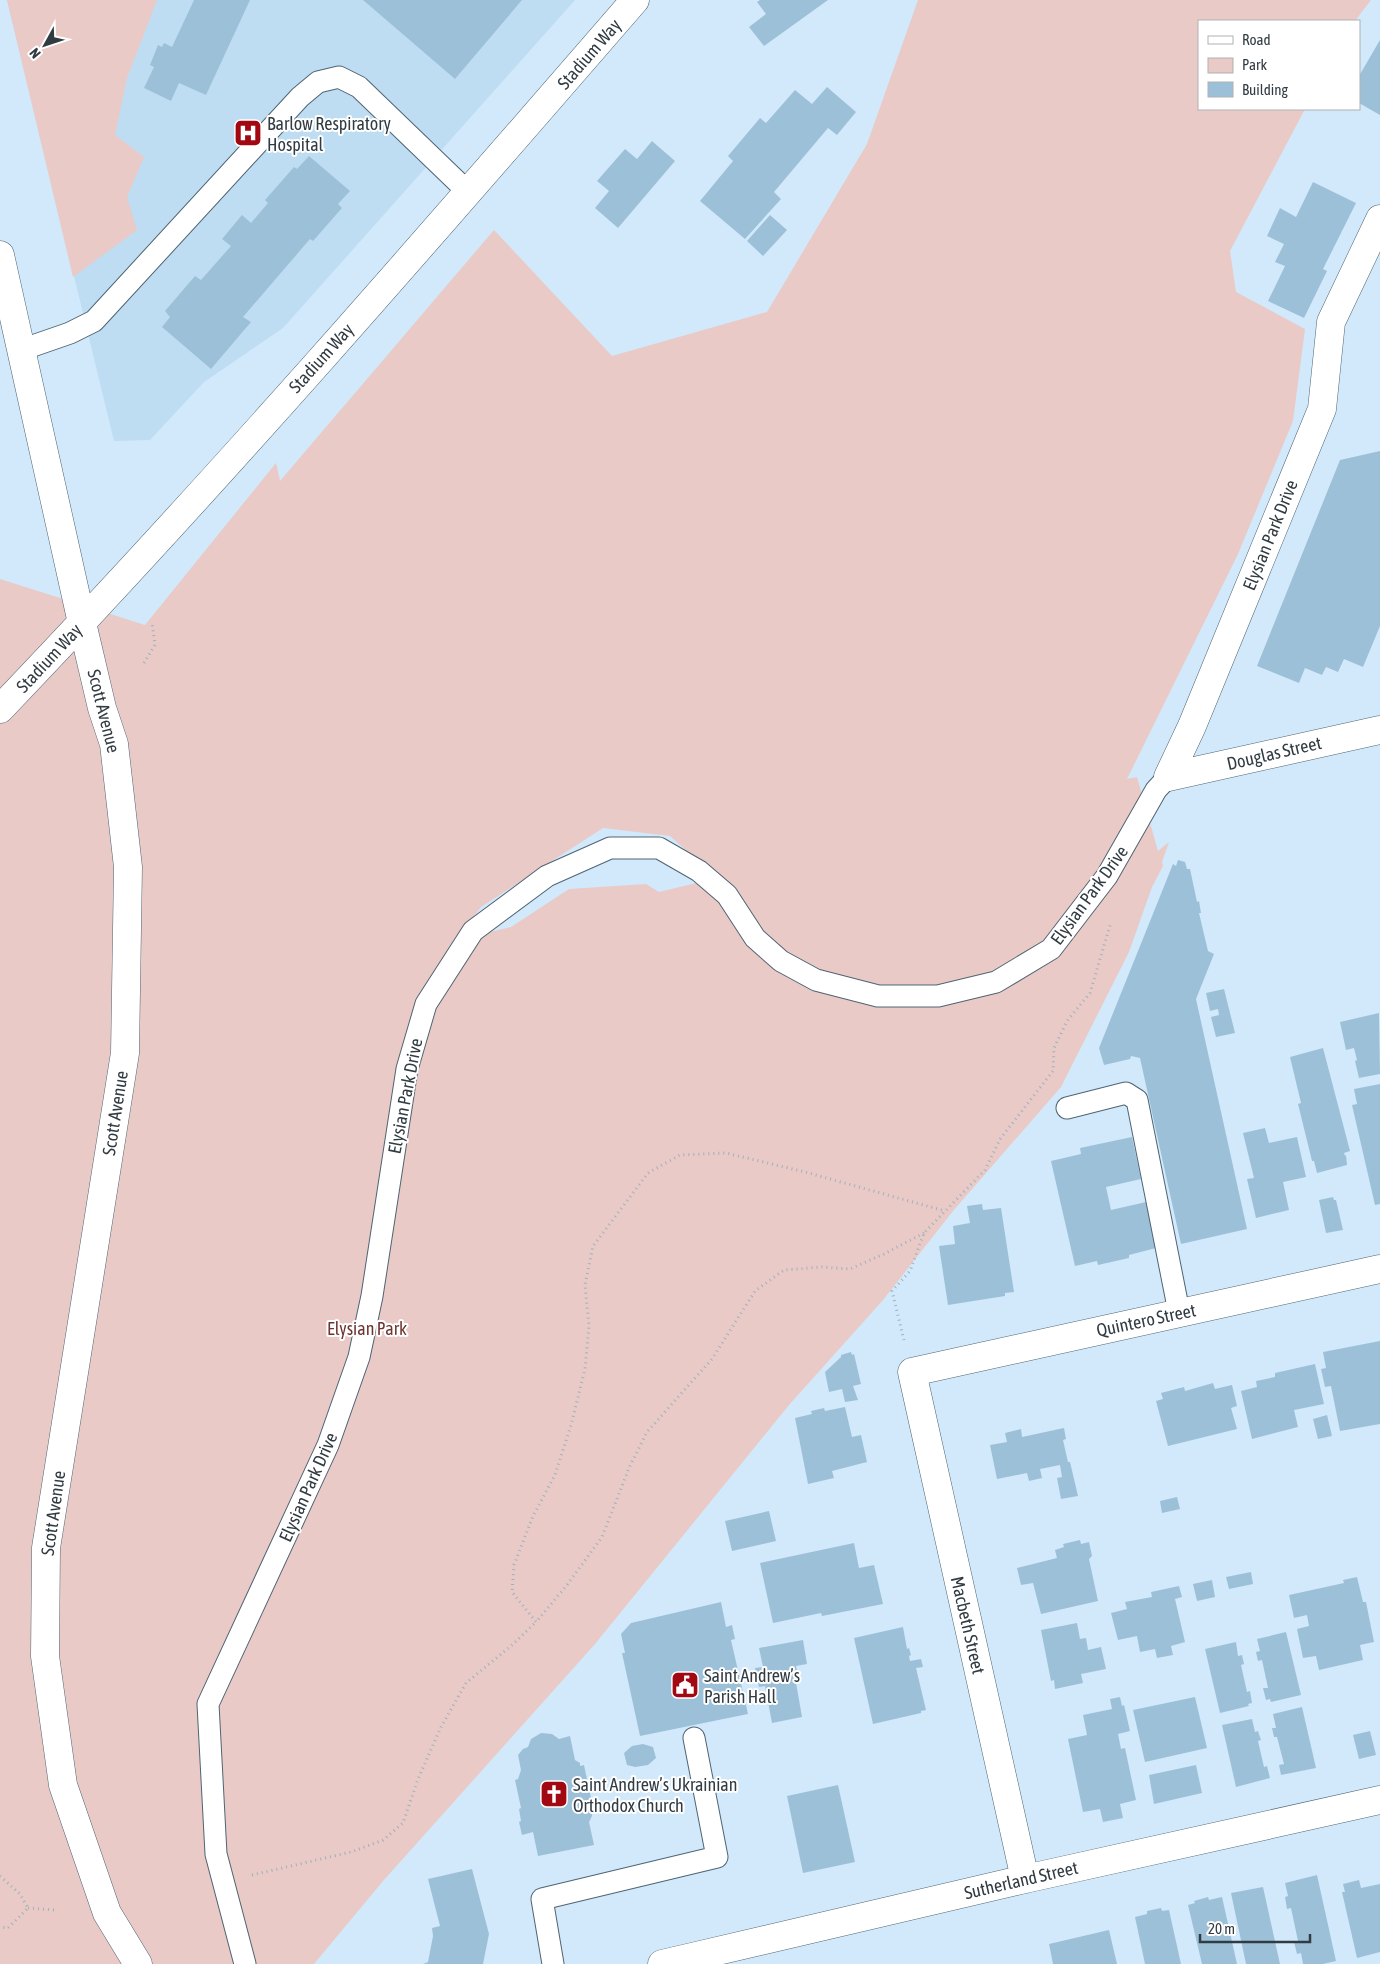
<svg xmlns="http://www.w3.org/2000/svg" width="1380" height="1964" font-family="'Asap Condensed',sans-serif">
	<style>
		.built { fill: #beddf2 }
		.green { fill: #e9cac6; fill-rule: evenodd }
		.building { fill: #9dc0d9 }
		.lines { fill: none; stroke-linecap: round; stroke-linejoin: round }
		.service-casing { stroke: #4f6473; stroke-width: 23 }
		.minor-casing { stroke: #4f6473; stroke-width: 29 }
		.tertiary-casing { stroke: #4f6473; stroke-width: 29 }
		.path { stroke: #9eb1bf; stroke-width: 3; stroke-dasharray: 1 4; stroke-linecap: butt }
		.service { stroke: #fff; stroke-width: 21 }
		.minor { stroke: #fff; stroke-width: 28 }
		.tertiary { stroke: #fff; stroke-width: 28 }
		.labels { text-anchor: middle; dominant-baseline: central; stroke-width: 4; stroke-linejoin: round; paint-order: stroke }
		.street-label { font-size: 18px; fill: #313b42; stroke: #fff }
		.poi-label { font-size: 18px; fill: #313b42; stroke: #fff; text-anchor: start }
		.park-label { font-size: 18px; fill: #6e3530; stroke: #fff }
	</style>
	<rect width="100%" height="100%" fill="#d1e9fa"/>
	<!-- built -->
	<path class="built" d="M 7,0 L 575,0 L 283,328 L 204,382 L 150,440 L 114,441 Z"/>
	<!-- green -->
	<path class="green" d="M 7,0 L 157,0 L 127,78 L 115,135 L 144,157 L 127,197 L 137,230 L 73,277 Z
		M 918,0 L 1371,0 L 1355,21 L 1199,21 L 1199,109 L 1305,109 L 1230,251 L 1236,292 L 1305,329 L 1293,421 L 1238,554 L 1127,779 L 1137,777 L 1158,851 L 1169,842 L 1162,862 L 1163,866 L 1152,887 L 1129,952 L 1061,1087 L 953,1211 L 883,1300 L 789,1405 L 595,1644 L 383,1881 L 314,1964 L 0,1964 L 0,579 L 145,625 L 276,463 L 280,481 L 494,230 L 612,356 L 767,312 L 867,144 ZM 603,828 L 670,836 L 717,878 L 659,892 L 646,884 L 569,889 L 511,927 L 456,940 L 481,907 Z"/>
	<!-- building -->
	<path class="building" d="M 194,0 L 250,0 L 206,95 L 179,83 L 171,101 L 144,88 L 154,67 L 150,65 L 158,45 L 162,47 L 164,43 L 172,47 Z
		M 363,0 L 522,0 L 455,79 Z
		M 760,0 L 828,0 L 764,46 L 749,27 L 766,14 L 757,2 Z
		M 1380,40 L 1380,115 L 1359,103 L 1359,76 Z
		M 827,87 L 856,112 L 837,135 L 828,128 L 774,192 L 781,199 L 745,239 L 700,201 L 733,161 L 728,156 L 760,118 L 766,123 L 795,90 L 812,104 Z
		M 652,141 L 675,161 L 618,228 L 595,208 L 609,191 L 597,181 L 625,149 L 637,159 Z
		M 309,156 L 350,191 L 338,204 L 342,208 L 313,241 L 310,239 L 243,317 L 251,322 L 211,369 L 162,327 L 170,317 L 165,311 L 195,276 L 201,280 L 231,246 L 222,239 L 242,215 L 251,223 L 268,203 L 265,200 L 294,167 L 297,169 Z
		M 1313,182 L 1356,203 L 1323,269 L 1327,271 L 1304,318 L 1268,301 L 1285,266 L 1275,262 L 1284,244 L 1267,236 L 1280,208 L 1296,217 Z
		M 770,215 L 787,230 L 763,256 L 747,241 Z
		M 1380,451 L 1380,626 L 1363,667 L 1344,659 L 1338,672 L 1326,667 L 1322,675 L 1305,668 L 1299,683 L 1257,666 L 1340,460 Z
		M 1178,860 L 1185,862 L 1187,869 L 1190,869 L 1197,902 L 1199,901 L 1201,913 L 1199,913 L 1208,951 L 1214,954 L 1196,999 L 1247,1229 L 1181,1244 L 1140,1058 L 1131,1056 L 1130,1059 L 1104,1065 L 1099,1048 L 1173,864 L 1176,866 Z
		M 1224,989 L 1235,1033 L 1216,1037 L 1211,1017 L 1219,1015 L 1218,1009 L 1210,1011 L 1206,993 Z
		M 1379,1013 L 1380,1074 L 1359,1078 L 1355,1061 L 1357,1060 L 1354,1048 L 1346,1050 L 1340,1022 Z
		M 1323,1048 L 1350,1151 L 1344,1153 L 1345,1156 L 1346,1155 L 1347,1165 L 1317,1173 L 1314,1161 L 1312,1161 L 1298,1104 L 1301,1103 L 1290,1057 Z
		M 1380,1084 L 1380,1204 L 1375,1205 L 1352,1105 L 1357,1104 L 1354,1089 Z
		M 1265,1128 L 1269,1143 L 1297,1137 L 1306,1177 L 1283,1182 L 1289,1210 L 1256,1218 L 1247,1179 L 1254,1178 L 1243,1133 Z
		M 1132,1137 L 1141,1179 L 1106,1187 L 1111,1210 L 1146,1202 L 1156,1248 L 1129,1255 L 1129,1258 L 1098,1265 L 1097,1261 L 1075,1266 L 1051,1161 L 1081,1154 L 1080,1148 Z
		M 1333,1197 L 1334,1200 L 1336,1200 L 1343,1230 L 1326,1233 L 1319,1200 Z
		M 982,1204 L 983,1210 L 1001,1208 L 1014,1292 L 1005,1293 L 1005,1296 L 948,1305 L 939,1246 L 955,1244 L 953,1226 L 970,1223 L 967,1206 Z
		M 1380,1341 L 1380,1424 L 1340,1431 L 1331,1386 L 1325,1387 L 1321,1369 L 1326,1368 L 1323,1352 Z
		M 851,1352 L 852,1355 L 854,1354 L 861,1384 L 853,1386 L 858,1400 L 845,1402 L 842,1389 L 829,1392 L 825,1372 L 841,1357 L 841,1355 Z
		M 1315,1364 L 1324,1404 L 1294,1410 L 1298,1427 L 1252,1439 L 1241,1391 L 1257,1387 L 1256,1381 L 1275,1377 L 1275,1373 Z
		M 1213,1383 L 1215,1389 L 1232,1385 L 1237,1406 L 1231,1408 L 1237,1429 L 1168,1446 L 1156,1401 L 1163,1399 L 1161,1393 L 1184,1387 L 1185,1391 Z
		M 845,1407 L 852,1437 L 861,1435 L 867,1462 L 832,1471 L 834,1478 L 808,1484 L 795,1418 L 812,1414 L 811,1411 L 824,1408 L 825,1411 Z
		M 1327,1415 L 1332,1436 L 1318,1439 L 1313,1419 Z
		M 1064,1428 L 1066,1439 L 1063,1440 L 1068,1462 L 1070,1462 L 1078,1496 L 1061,1499 L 1057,1478 L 1062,1477 L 1060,1465 L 1040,1469 L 1042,1478 L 1029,1481 L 1027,1473 L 997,1479 L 990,1445 L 1007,1442 L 1005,1433 L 1021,1429 L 1022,1437 Z
		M 1177,1497 L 1180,1509 L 1162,1513 L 1160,1501 Z
		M 769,1511 L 776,1541 L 732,1551 L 725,1521 Z
		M 1080,1540 L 1081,1544 L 1089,1542 L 1092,1556 L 1089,1559 L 1098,1601 L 1041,1614 L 1033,1583 L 1021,1585 L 1017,1568 L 1057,1558 L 1055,1550 L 1064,1547 L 1063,1544 Z
		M 854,1543 L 859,1568 L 874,1565 L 883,1604 L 822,1616 L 821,1613 L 773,1623 L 760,1563 Z
		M 1251,1572 L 1253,1584 L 1229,1589 L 1226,1577 Z
		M 1357,1577 L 1363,1602 L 1366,1602 L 1374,1642 L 1360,1645 L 1363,1660 L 1319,1670 L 1316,1656 L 1303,1658 L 1297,1629 L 1309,1626 L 1307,1615 L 1294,1618 L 1289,1595 L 1344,1583 L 1343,1580 Z
		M 1212,1580 L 1215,1597 L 1197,1601 L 1193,1584 Z
		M 1179,1586 L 1182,1597 L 1175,1599 L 1185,1642 L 1171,1646 L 1173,1655 L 1157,1658 L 1155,1649 L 1140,1652 L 1137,1636 L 1118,1640 L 1111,1613 L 1127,1609 L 1125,1602 L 1152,1597 L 1151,1592 Z
		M 721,1602 L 726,1627 L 732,1625 L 735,1639 L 731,1640 L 748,1714 L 640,1736 L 622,1653 L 625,1653 L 621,1634 L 631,1623 Z
		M 1077,1623 L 1080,1639 L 1086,1638 L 1088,1650 L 1101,1647 L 1106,1669 L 1081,1674 L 1083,1683 L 1055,1689 L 1054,1680 L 1051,1681 L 1041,1630 Z
		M 903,1627 L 907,1649 L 909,1648 L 911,1655 L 909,1656 L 910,1661 L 921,1659 L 923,1667 L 916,1668 L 926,1710 L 921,1711 L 921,1713 L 873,1724 L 854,1638 Z
		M 1286,1632 L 1301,1695 L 1271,1702 L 1270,1699 L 1266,1700 L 1263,1688 L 1268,1688 L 1262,1660 L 1258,1661 L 1256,1652 L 1260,1651 L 1257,1639 Z
		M 803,1640 L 807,1664 L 796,1666 L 798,1676 L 795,1677 L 802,1717 L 772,1723 L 765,1686 L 759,1687 L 755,1668 L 763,1667 L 759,1648 Z
		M 1236,1642 L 1238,1656 L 1242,1655 L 1244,1664 L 1241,1665 L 1247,1692 L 1250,1691 L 1252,1703 L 1248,1704 L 1249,1706 L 1220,1713 L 1205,1649 Z
		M 1120,1697 L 1122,1706 L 1124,1705 L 1130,1731 L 1118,1734 L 1121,1749 L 1125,1748 L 1136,1800 L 1120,1804 L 1123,1818 L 1103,1822 L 1100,1809 L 1083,1812 L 1068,1739 L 1087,1735 L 1083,1715 L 1112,1709 L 1110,1699 Z
		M 1195,1697 L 1207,1748 L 1145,1762 L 1133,1710 Z
		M 1302,1707 L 1316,1768 L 1281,1775 L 1279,1765 L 1284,1764 L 1277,1737 L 1274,1737 L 1272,1728 L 1276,1728 L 1273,1714 Z
		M 1252,1719 L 1255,1732 L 1258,1731 L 1261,1740 L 1258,1741 L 1264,1767 L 1267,1766 L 1270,1778 L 1236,1787 L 1222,1725 Z
		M 1370,1731 L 1376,1755 L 1359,1759 L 1353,1735 Z
		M 541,1733 L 552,1734 L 559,1739 L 570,1736 L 575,1760 L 580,1763 L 580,1766 L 584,1765 L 594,1812 L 592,1813 L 592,1816 L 589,1822 L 594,1845 L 538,1856 L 533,1832 L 522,1835 L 519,1822 L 521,1821 L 519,1809 L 521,1808 L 515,1780 L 518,1779 L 521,1770 L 518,1755 L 523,1749 L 528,1747 L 531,1739 Z
		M 643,1744 L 653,1747 L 656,1758 L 648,1765 L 635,1767 L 627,1765 L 624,1753 L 632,1746 Z
		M 1196,1765 L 1202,1793 L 1154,1804 L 1149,1775 Z
		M 838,1785 L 855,1862 L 803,1873 L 787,1796 Z
		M 472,1869 L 489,1934 L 483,1964 L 423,1964 L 428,1962 L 433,1936 L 432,1928 L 440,1926 L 428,1879 Z
		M 1317,1875 L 1336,1961 L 1323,1964 L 1303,1964 L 1301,1953 L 1297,1954 L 1294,1942 L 1298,1941 L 1291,1908 L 1287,1909 L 1285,1897 L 1288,1896 L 1285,1883 Z
		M 1359,1880 L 1361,1888 L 1380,1884 L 1380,1952 L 1357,1958 L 1342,1892 L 1345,1892 L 1343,1884 Z
		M 1263,1887 L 1280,1964 L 1246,1964 L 1231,1893 Z
		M 1208,1897 L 1209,1900 L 1222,1897 L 1237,1964 L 1202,1964 L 1188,1905 L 1195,1903 L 1194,1901 Z
		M 1161,1908 L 1162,1911 L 1169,1910 L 1181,1964 L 1145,1964 L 1135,1917 L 1147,1914 L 1147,1911 Z
		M 1109,1930 L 1117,1964 L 1053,1964 L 1049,1944 Z"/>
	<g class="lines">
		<defs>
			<path id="service" d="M 21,350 L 70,333 L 94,321 L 300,97 L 318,82 L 339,77 L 359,87 L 468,192
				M 1067,1108 L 1126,1093 L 1137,1100 L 1179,1312
				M 245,1964 L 216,1854 L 208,1704 L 328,1445 L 359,1357 L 372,1296 L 407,1069 L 426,1004 L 473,931 L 547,876 L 610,848 L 659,848 L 699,871 L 727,895 L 755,938 L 781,961 L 816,980 L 878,996 L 938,996 L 996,982 L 1051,949 L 1107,876 L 1156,790 L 1168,777
				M 553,1964 L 542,1899 L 717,1857 L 694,1738"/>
			<path id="minor" d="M 1168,777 L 1192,726 L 1322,409 L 1331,322 L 1380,219
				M 1168,777 L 1380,730
				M 1025,1879 L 912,1372 L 1380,1269
				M 662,1964 L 1025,1879 L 1380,1800"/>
			<path id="tertiary" d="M 0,255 L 82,623 L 102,708 L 114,744 L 128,867 L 125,1053 L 46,1548 L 45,1656 L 63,1785 L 107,1913 L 138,1964
				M 0,709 C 219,480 427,240 635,0"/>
		</defs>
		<!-- service casing -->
		<use href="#service" class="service-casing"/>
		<!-- minor casing -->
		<use href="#minor" class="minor-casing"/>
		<!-- tertiary casing -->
		<use href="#tertiary" class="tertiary-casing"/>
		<!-- path -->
		<path class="path" d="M 144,663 L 155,645 L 152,622
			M 924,1233 L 884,1254 L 850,1269 L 822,1267 L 784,1270 L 755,1291 L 712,1359 L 647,1432 L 629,1468 L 602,1537 L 567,1585 L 536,1622 L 512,1592 L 514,1565 L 533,1516 L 555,1475 L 571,1425 L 585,1369 L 589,1326 L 585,1285 L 593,1246 L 648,1173 L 680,1155 L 726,1153 L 805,1172 L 945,1211
			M 904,1340 L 892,1291 L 910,1271 L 924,1233 L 985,1170 L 1000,1139 L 1053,1071 L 1054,1048 L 1067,1021 L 1090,993 L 1111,922
			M 252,1875 L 351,1852 L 383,1840 L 403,1823 L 418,1779 L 441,1727 L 466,1683 L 511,1646 L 536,1622
			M 0,1876 L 20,1894 L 28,1908 L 8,1928 L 0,1927
			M 28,1908 L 55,1910"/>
		<!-- service -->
		<use href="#service" class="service"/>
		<!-- minor -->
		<use href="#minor" class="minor"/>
		<!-- tertiary -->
		<use href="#tertiary" class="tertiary"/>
	</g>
	<!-- icons -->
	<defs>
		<symbol id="hospital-square" viewBox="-11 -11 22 22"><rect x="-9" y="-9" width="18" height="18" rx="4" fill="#a20812" stroke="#fff"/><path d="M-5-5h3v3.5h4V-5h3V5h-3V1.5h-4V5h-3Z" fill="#fff"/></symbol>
		<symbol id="civic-square" viewBox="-11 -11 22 22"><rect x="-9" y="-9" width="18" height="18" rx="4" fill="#a20812" stroke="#fff"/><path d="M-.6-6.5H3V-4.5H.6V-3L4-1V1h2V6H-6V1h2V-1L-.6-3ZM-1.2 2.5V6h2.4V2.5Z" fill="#fff"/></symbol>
		<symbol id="church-square" viewBox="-11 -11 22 22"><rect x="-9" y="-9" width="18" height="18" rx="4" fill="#a20812" stroke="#fff"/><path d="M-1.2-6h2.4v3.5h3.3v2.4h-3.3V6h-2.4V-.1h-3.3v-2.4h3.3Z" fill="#fff"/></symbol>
	</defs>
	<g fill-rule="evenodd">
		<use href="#hospital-square" x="232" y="117" width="32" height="32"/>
		<use href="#civic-square" x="669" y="1669" width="32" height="32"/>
		<use href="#church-square" x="538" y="1778" width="32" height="32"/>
	</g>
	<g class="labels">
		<!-- street labels -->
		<g class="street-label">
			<text transform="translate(589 54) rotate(-49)">Stadium Way</text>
			<text transform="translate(321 358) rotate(-48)">Stadium Way</text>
			<text transform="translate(1270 535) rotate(-68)">Elysian Park Drive</text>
			<text transform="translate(49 658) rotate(-47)">Stadium Way</text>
			<text transform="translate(104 711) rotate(76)">Scott Avenue</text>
			<text transform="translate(1274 753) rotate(-13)">Douglas Street</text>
			<text transform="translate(1089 895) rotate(-54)">Elysian Park Drive</text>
			<text transform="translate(405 1096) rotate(-79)">Elysian Park Drive</text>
			<text transform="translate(115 1113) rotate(-81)">Scott Avenue</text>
			<text transform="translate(1146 1320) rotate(-12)">Quintero Street</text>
			<text transform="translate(308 1487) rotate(-66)">Elysian Park Drive</text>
			<text transform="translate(53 1513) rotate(-82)">Scott Avenue</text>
			<text transform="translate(968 1625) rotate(77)">Macbeth Street</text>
			<text transform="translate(1021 1880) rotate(-13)">Sutherland Street</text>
		</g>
		<!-- poi labels -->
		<g class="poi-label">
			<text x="267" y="123">Barlow Respiratory<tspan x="267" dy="21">Hospital</tspan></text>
			<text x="704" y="1675">Saint Andrew’s<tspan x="704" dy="21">Parish Hall</tspan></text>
			<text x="573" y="1784">Saint Andrew’s Ukrainian<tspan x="573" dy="21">Orthodox Church</tspan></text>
		</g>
		<!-- park labels -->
		<g class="park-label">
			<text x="367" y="1328">Elysian Park</text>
		</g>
	</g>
	<!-- legend -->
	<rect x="1198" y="20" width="162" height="90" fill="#ffffff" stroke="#adb1b3"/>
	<rect x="1208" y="36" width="25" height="8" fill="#ffffff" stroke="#adb1b3"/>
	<text x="1242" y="45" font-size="15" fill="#313b42">Road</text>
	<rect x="1208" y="58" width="25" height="15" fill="#e9cac6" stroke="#adb1b3"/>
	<text x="1242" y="70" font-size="15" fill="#313b42">Park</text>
	<rect x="1208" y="82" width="25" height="15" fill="#9dc0d9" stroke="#adb1b3"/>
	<text x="1242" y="95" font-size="15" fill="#313b42">Building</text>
	<!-- north arrow -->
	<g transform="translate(45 45) rotate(230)" stroke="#ffffff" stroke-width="4" paint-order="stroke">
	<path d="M0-4L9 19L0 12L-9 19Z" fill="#313b42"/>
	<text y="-8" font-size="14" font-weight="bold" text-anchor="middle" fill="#313b42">N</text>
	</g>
	<!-- scale -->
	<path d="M1200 1934v8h110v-8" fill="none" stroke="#313b42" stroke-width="2.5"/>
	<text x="1208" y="1934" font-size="15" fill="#313b42" stroke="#ffffff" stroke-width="4" paint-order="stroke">20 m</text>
</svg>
